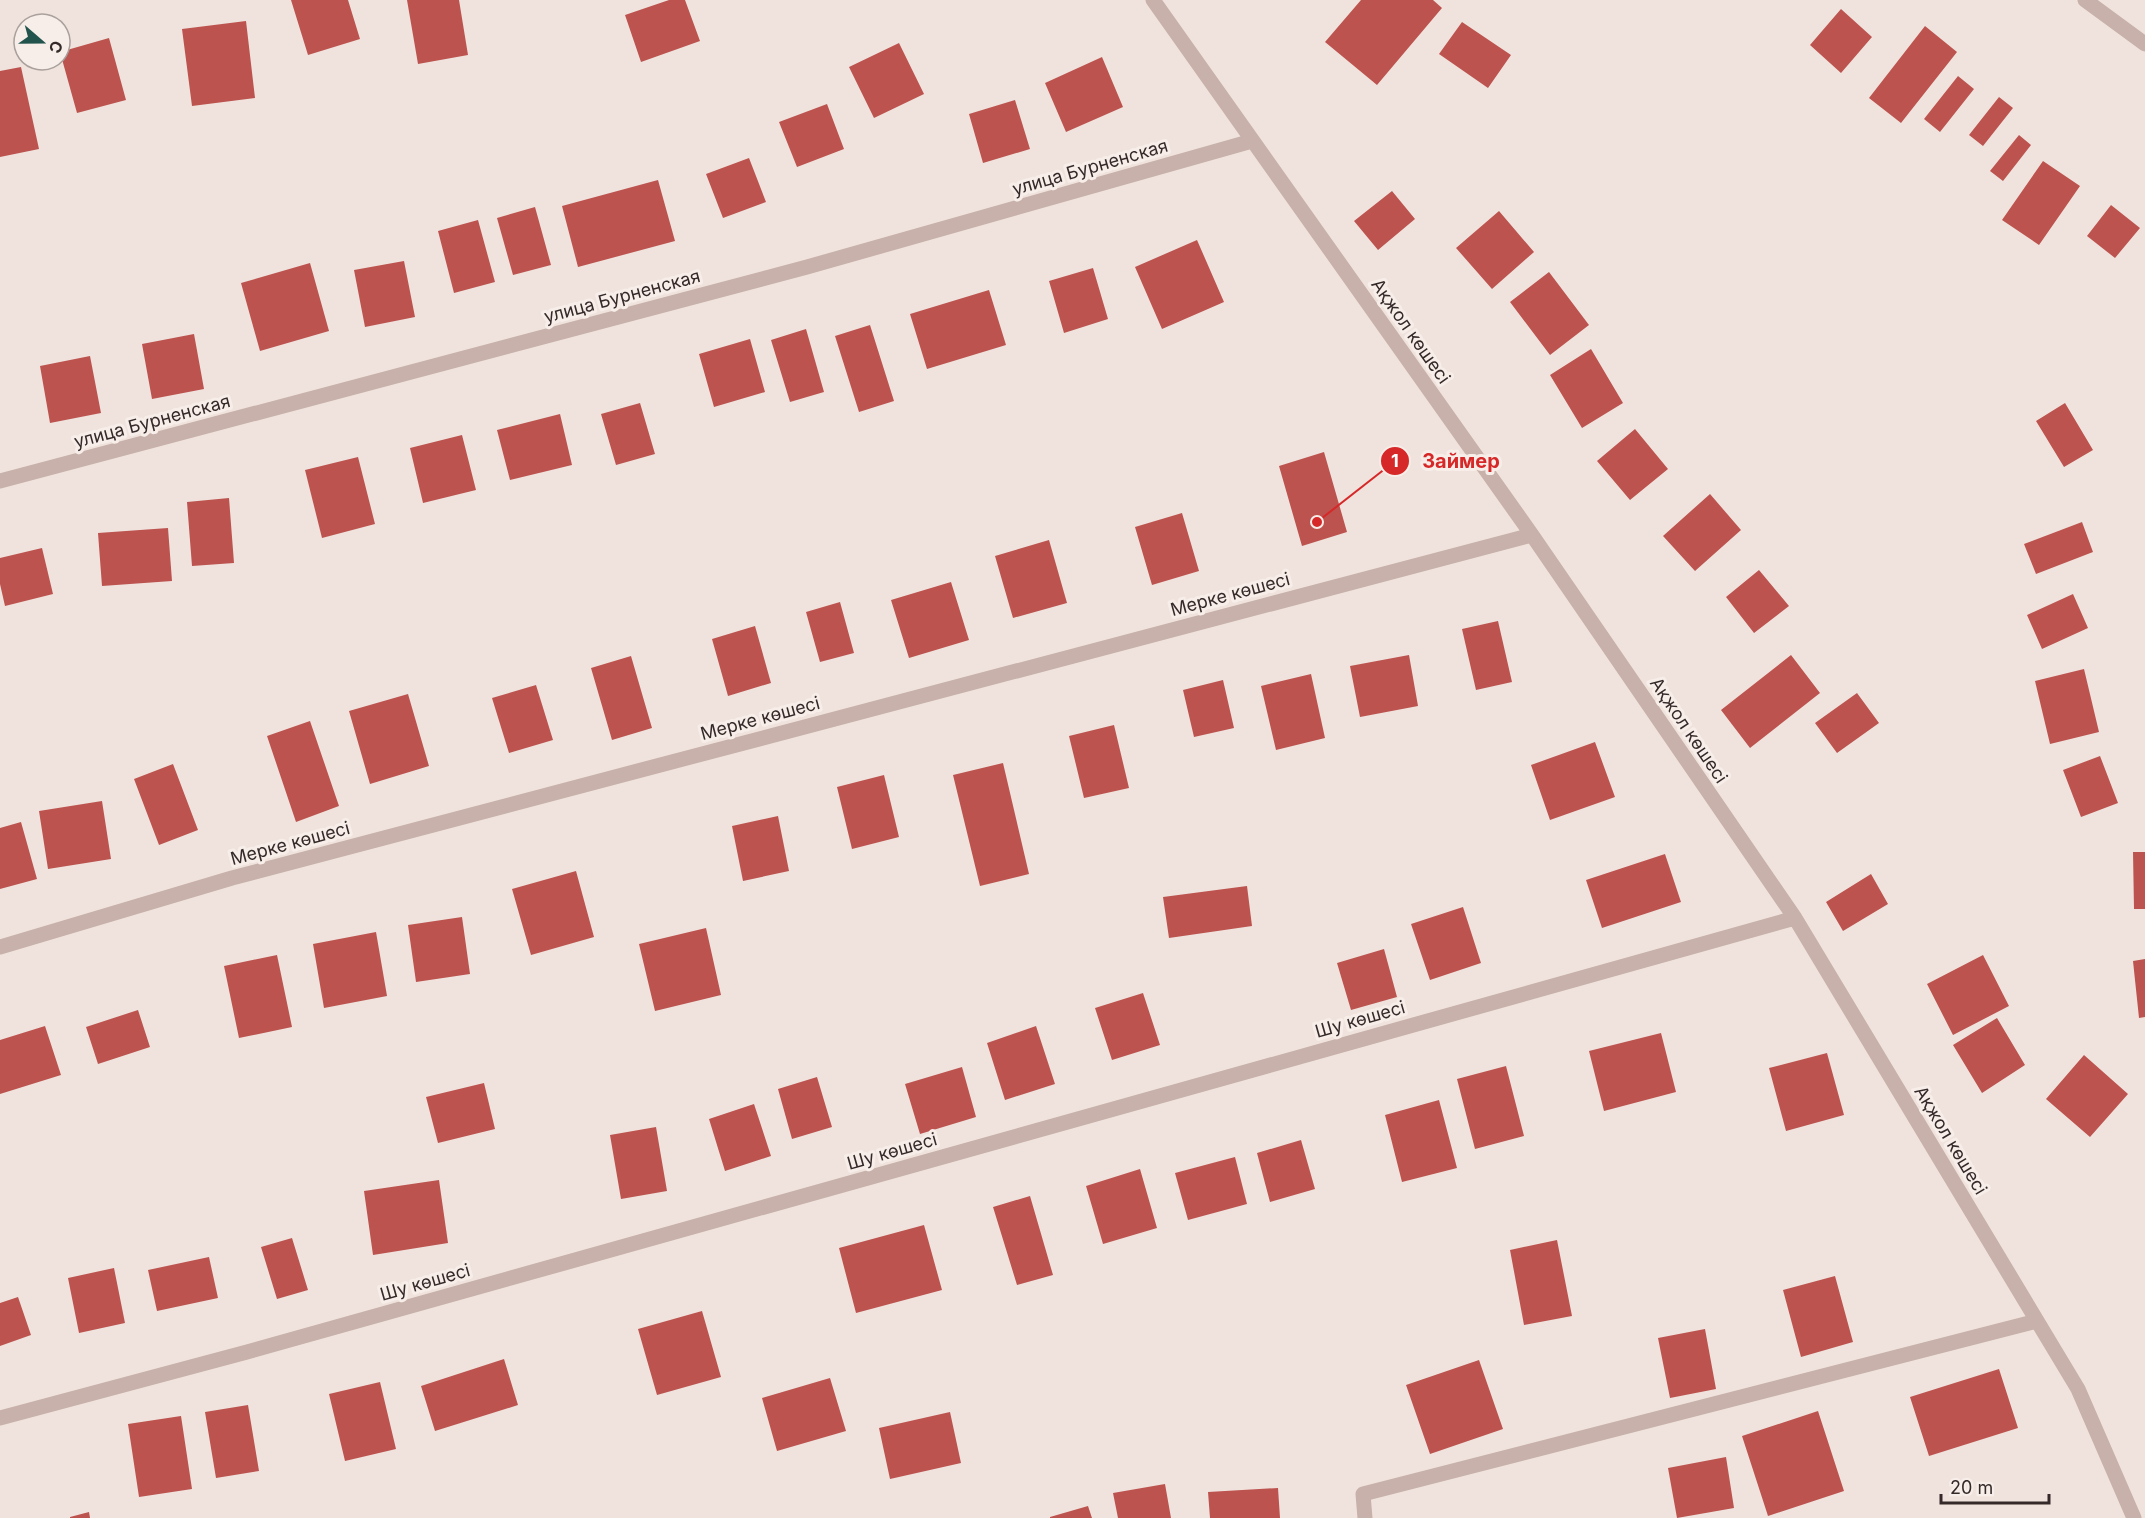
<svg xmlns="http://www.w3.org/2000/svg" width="2145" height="1518" font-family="Inter,sans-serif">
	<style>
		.building { fill: #bc534f }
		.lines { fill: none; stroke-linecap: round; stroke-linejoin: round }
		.minor { stroke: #c7b1aa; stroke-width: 15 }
		.labels { text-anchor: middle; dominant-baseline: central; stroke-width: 6; stroke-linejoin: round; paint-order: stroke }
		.street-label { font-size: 18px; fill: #352a29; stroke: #f8eee9 }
		.leader { fill: none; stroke: #d62828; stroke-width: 2 }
		.callout-dot { fill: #d62828; stroke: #f8eee9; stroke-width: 2 }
		.mark-label { font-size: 18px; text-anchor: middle; font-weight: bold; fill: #fff }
		.callout-label { font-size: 20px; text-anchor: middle; font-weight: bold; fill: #d62828; stroke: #f8eee9; stroke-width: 6; stroke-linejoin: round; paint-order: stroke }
	</style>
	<rect width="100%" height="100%" fill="#f0e3dd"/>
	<!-- building -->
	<path class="building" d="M 291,0 L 348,0 L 360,39 L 308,55 Z
		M 407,0 L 459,0 L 468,55 L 418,64 Z
		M 669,0 L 685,0 L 700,41 L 641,62 L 625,15 Z
		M 1361,0 L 1433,0 L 1442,8 L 1377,85 L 1325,42 Z
		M 1841,9 L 1872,37 L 1841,73 L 1810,45 Z
		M 246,21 L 255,98 L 192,106 L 182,29 Z
		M 1462,22 L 1511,55 L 1488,88 L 1439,54 Z
		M 1925,26 L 1957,52 L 1901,123 L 1869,98 Z
		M 109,38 L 126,100 L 77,113 L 60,52 Z
		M 899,43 L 924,94 L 874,118 L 849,67 Z
		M 1102,57 L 1123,107 L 1066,132 L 1045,83 Z
		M 21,67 L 39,149 L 0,157 L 0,71 Z
		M 1958,76 L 1974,89 L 1940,132 L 1924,119 Z
		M 1999,97 L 2013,108 L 1983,146 L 1969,135 Z
		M 1015,100 L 1030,149 L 983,163 L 969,114 Z
		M 827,104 L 844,149 L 797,167 L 779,122 Z
		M 2019,135 L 2031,145 L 2003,181 L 1990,171 Z
		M 749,158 L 766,202 L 723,218 L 706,174 Z
		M 2043,161 L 2080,186 L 2039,245 L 2002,220 Z
		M 658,180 L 675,241 L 578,267 L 562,206 Z
		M 1392,191 L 1415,219 L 1378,250 L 1354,221 Z
		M 2111,205 L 2140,228 L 2115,258 L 2087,236 Z
		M 535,207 L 551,265 L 513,275 L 497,218 Z
		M 1499,211 L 1534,252 L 1492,289 L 1456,248 Z
		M 478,220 L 495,282 L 454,293 L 438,231 Z
		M 1197,240 L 1224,302 L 1162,329 L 1135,267 Z
		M 404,261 L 415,317 L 365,327 L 354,270 Z
		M 310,263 L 329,331 L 260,351 L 241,283 Z
		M 1093,268 L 1108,319 L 1064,333 L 1049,281 Z
		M 1549,272 L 1589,325 L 1550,355 L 1510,302 Z
		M 989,290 L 1006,345 L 927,369 L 910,314 Z
		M 870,325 L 894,401 L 859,412 L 835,336 Z
		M 806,329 L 824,392 L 790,402 L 771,340 Z
		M 194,334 L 204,389 L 152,399 L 142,344 Z
		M 750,339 L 765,392 L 714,407 L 699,354 Z
		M 1591,349 L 1623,403 L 1582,428 L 1550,375 Z
		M 90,356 L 101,413 L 50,423 L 40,366 Z
		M 640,403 L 655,454 L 616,465 L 601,414 Z
		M 2065,403 L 2093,450 L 2064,467 L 2036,421 Z
		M 560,414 L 572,465 L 510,480 L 497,430 Z
		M 1635,429 L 1668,469 L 1630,500 L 1597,461 Z
		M 462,435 L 476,490 L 423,503 L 410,448 Z
		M 1324,452 L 1347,532 L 1302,546 L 1279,466 Z
		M 358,457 L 375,524 L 322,538 L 305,470 Z
		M 1710,494 L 1741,530 L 1695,571 L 1663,536 Z
		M 229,498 L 234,563 L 192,566 L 187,502 Z
		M 1182,513 L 1199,571 L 1152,585 L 1135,527 Z
		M 2082,522 L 2093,552 L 2036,574 L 2024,544 Z
		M 168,528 L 172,581 L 102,586 L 98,533 Z
		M 1049,540 L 1067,603 L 1013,618 L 995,556 Z
		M 42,548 L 53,594 L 5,606 L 0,584 L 0,558 Z
		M 1759,570 L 1789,606 L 1754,633 L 1726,597 Z
		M 951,582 L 969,640 L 909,658 L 891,600 Z
		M 2073,594 L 2088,628 L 2042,649 L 2027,615 Z
		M 840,602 L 854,653 L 820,662 L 806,612 Z
		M 1498,621 L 1512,682 L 1476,690 L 1462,629 Z
		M 755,626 L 771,683 L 728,696 L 712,639 Z
		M 1409,655 L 1418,706 L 1360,717 L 1350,666 Z
		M 1791,655 L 1820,693 L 1750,748 L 1721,710 Z
		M 631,656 L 652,728 L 612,740 L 591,668 Z
		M 2084,669 L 2099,732 L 2050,744 L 2035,681 Z
		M 1311,674 L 1325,738 L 1276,750 L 1261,686 Z
		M 1223,680 L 1234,728 L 1194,737 L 1183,690 Z
		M 536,685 L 553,740 L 509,753 L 492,698 Z
		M 1857,693 L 1879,723 L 1837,753 L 1815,723 Z
		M 408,694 L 429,766 L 370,784 L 349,711 Z
		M 310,721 L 339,806 L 296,822 L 267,736 Z
		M 1114,725 L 1129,788 L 1084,798 L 1069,736 Z
		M 1595,742 L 1615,797 L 1550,820 L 1531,765 Z
		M 2100,756 L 2118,803 L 2081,817 L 2063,770 Z
		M 1003,763 L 1029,874 L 980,886 L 953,775 Z
		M 173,764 L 198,830 L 159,845 L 134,779 Z
		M 884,775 L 899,837 L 852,849 L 837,787 Z
		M 102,801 L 111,859 L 48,869 L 39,811 Z
		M 778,816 L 789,871 L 743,881 L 732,826 Z
		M 21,822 L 37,879 L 0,889 L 0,828 Z
		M 2133,852 L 2145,852 L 2145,909 L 2134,909 Z
		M 1665,854 L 1681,902 L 1602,928 L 1586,880 Z
		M 576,871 L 594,937 L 531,955 L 512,889 Z
		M 1871,874 L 1888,904 L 1843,931 L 1826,902 Z
		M 1247,886 L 1252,926 L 1169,938 L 1163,897 Z
		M 1463,907 L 1481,963 L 1430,980 L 1411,924 Z
		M 462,917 L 470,974 L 416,982 L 408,925 Z
		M 706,928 L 721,995 L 655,1011 L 639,944 Z
		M 376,932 L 387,996 L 324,1008 L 313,944 Z
		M 1384,949 L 1397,997 L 1351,1010 L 1337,963 Z
		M 277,955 L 292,1027 L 239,1038 L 224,966 Z
		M 1983,955 L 2009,1006 L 1953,1035 L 1927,984 Z
		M 2145,959 L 2145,1017 L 2139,1018 L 2133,961 Z
		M 1143,993 L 1160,1045 L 1112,1060 L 1095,1008 Z
		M 138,1010 L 150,1047 L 98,1064 L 86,1027 Z
		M 1997,1018 L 2025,1065 L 1982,1093 L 1953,1045 Z
		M 45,1026 L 61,1075 L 0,1094 L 0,1040 Z
		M 1036,1026 L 1055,1084 L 1005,1100 L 987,1043 Z
		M 1661,1033 L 1676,1092 L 1604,1111 L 1589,1051 Z
		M 1827,1053 L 1844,1115 L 1786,1131 L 1769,1068 Z
		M 2084,1055 L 2128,1094 L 2090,1137 L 2046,1099 Z
		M 1506,1066 L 1524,1136 L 1475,1149 L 1457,1079 Z
		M 962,1067 L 976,1117 L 920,1134 L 905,1084 Z
		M 817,1077 L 832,1127 L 792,1139 L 778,1089 Z
		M 484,1083 L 495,1129 L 438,1143 L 426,1097 Z
		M 1439,1100 L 1457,1168 L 1402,1182 L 1385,1115 Z
		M 754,1104 L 771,1156 L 725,1171 L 709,1119 Z
		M 656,1127 L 667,1191 L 621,1199 L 610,1135 Z
		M 1301,1140 L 1315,1189 L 1270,1202 L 1257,1153 Z
		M 1235,1157 L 1247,1204 L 1188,1220 L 1175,1173 Z
		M 1140,1169 L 1157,1228 L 1103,1244 L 1086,1186 Z
		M 439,1180 L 448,1243 L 373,1255 L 364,1191 Z
		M 1030,1196 L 1053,1275 L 1017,1285 L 993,1207 Z
		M 924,1225 L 942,1290 L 856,1313 L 839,1248 Z
		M 292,1238 L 308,1290 L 277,1299 L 261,1247 Z
		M 1557,1240 L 1572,1316 L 1524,1325 L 1510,1250 Z
		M 209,1257 L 218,1298 L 157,1311 L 148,1270 Z
		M 114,1268 L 125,1323 L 79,1333 L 68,1278 Z
		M 1835,1276 L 1853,1342 L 1801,1357 L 1783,1290 Z
		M 18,1297 L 31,1335 L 0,1346 L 0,1303 Z
		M 702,1311 L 721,1377 L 657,1395 L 638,1329 Z
		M 1705,1329 L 1716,1389 L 1670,1398 L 1658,1338 Z
		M 504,1359 L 518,1405 L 435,1431 L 421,1386 Z
		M 1479,1360 L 1503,1429 L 1430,1454 L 1406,1385 Z
		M 1999,1369 L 2018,1428 L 1929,1456 L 1910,1397 Z
		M 830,1378 L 846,1431 L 777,1451 L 762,1398 Z
		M 380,1382 L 396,1449 L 345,1461 L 329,1394 Z
		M 248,1405 L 259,1471 L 216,1478 L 205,1412 Z
		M 1818,1411 L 1844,1491 L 1768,1516 L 1742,1436 Z
		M 950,1412 L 961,1463 L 890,1479 L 879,1428 Z
		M 181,1416 L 192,1489 L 139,1497 L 128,1424 Z
		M 1726,1457 L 1734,1508 L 1677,1518 L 1668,1468 Z
		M 1165,1484 L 1171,1518 L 1118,1518 L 1113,1493 Z
		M 1278,1488 L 1280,1518 L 1210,1518 L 1208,1492 Z
		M 1088,1506 L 1092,1518 L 1050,1518 L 1050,1517 Z
		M 89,1512 L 90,1518 L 70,1518 L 70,1517 Z"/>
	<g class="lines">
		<!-- minor -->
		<path class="minor" d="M 1153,0 L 1532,535 L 1795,918 L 2078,1389 L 2134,1518
			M 2085,0 L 2145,44
			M 0,481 L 807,267 L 1252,141
			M 0,947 L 232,878 L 1532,535
			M 0,1418 L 247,1352 L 1795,918
			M 1365,1518 L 1363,1494 L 2037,1321"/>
	</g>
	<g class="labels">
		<!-- street labels -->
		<g class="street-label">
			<text transform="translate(1090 167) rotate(-16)">улица Бурненская</text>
			<text transform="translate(622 296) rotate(-15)">улица Бурненская</text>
			<text transform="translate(1411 331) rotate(55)">Ақжол көшесі</text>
			<text transform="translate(152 421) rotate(-15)">улица Бурненская</text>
			<text transform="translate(1230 594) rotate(-15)">Мерке көшесі</text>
			<text transform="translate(760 718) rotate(-15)">Мерке көшесі</text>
			<text transform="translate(1689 730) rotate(56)">Ақжол көшесі</text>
			<text transform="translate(290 843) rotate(-15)">Мерке көшесі</text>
			<text transform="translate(1360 1019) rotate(-16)">Шу көшесі</text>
			<text transform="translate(1951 1140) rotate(59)">Ақжол көшесі</text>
			<text transform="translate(892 1151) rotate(-16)">Шу көшесі</text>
			<text transform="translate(425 1282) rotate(-16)">Шу көшесі</text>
		</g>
	</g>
	<!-- callouts -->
	<path class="leader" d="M1317 522L1395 461"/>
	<g class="callout-dot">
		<circle cx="1317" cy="522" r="6"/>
		<circle cx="1395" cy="461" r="15"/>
	</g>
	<g class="mark-label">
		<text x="1395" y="467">1</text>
	</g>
	<g class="callout-label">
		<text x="1461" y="468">Займер</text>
	</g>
	<!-- north arrow -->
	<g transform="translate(42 42) rotate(110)"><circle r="28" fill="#f8eee9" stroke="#aaa09c" stroke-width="1.5"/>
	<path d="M0-4.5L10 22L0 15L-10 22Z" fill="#22544d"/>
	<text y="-9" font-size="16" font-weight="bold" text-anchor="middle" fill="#352a29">С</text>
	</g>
	<!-- scale -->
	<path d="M1941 1494v9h108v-9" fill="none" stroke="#352a29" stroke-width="3"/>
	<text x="1950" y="1494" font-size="18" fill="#352a29" stroke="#f8eee9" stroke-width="4.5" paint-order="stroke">20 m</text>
</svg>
